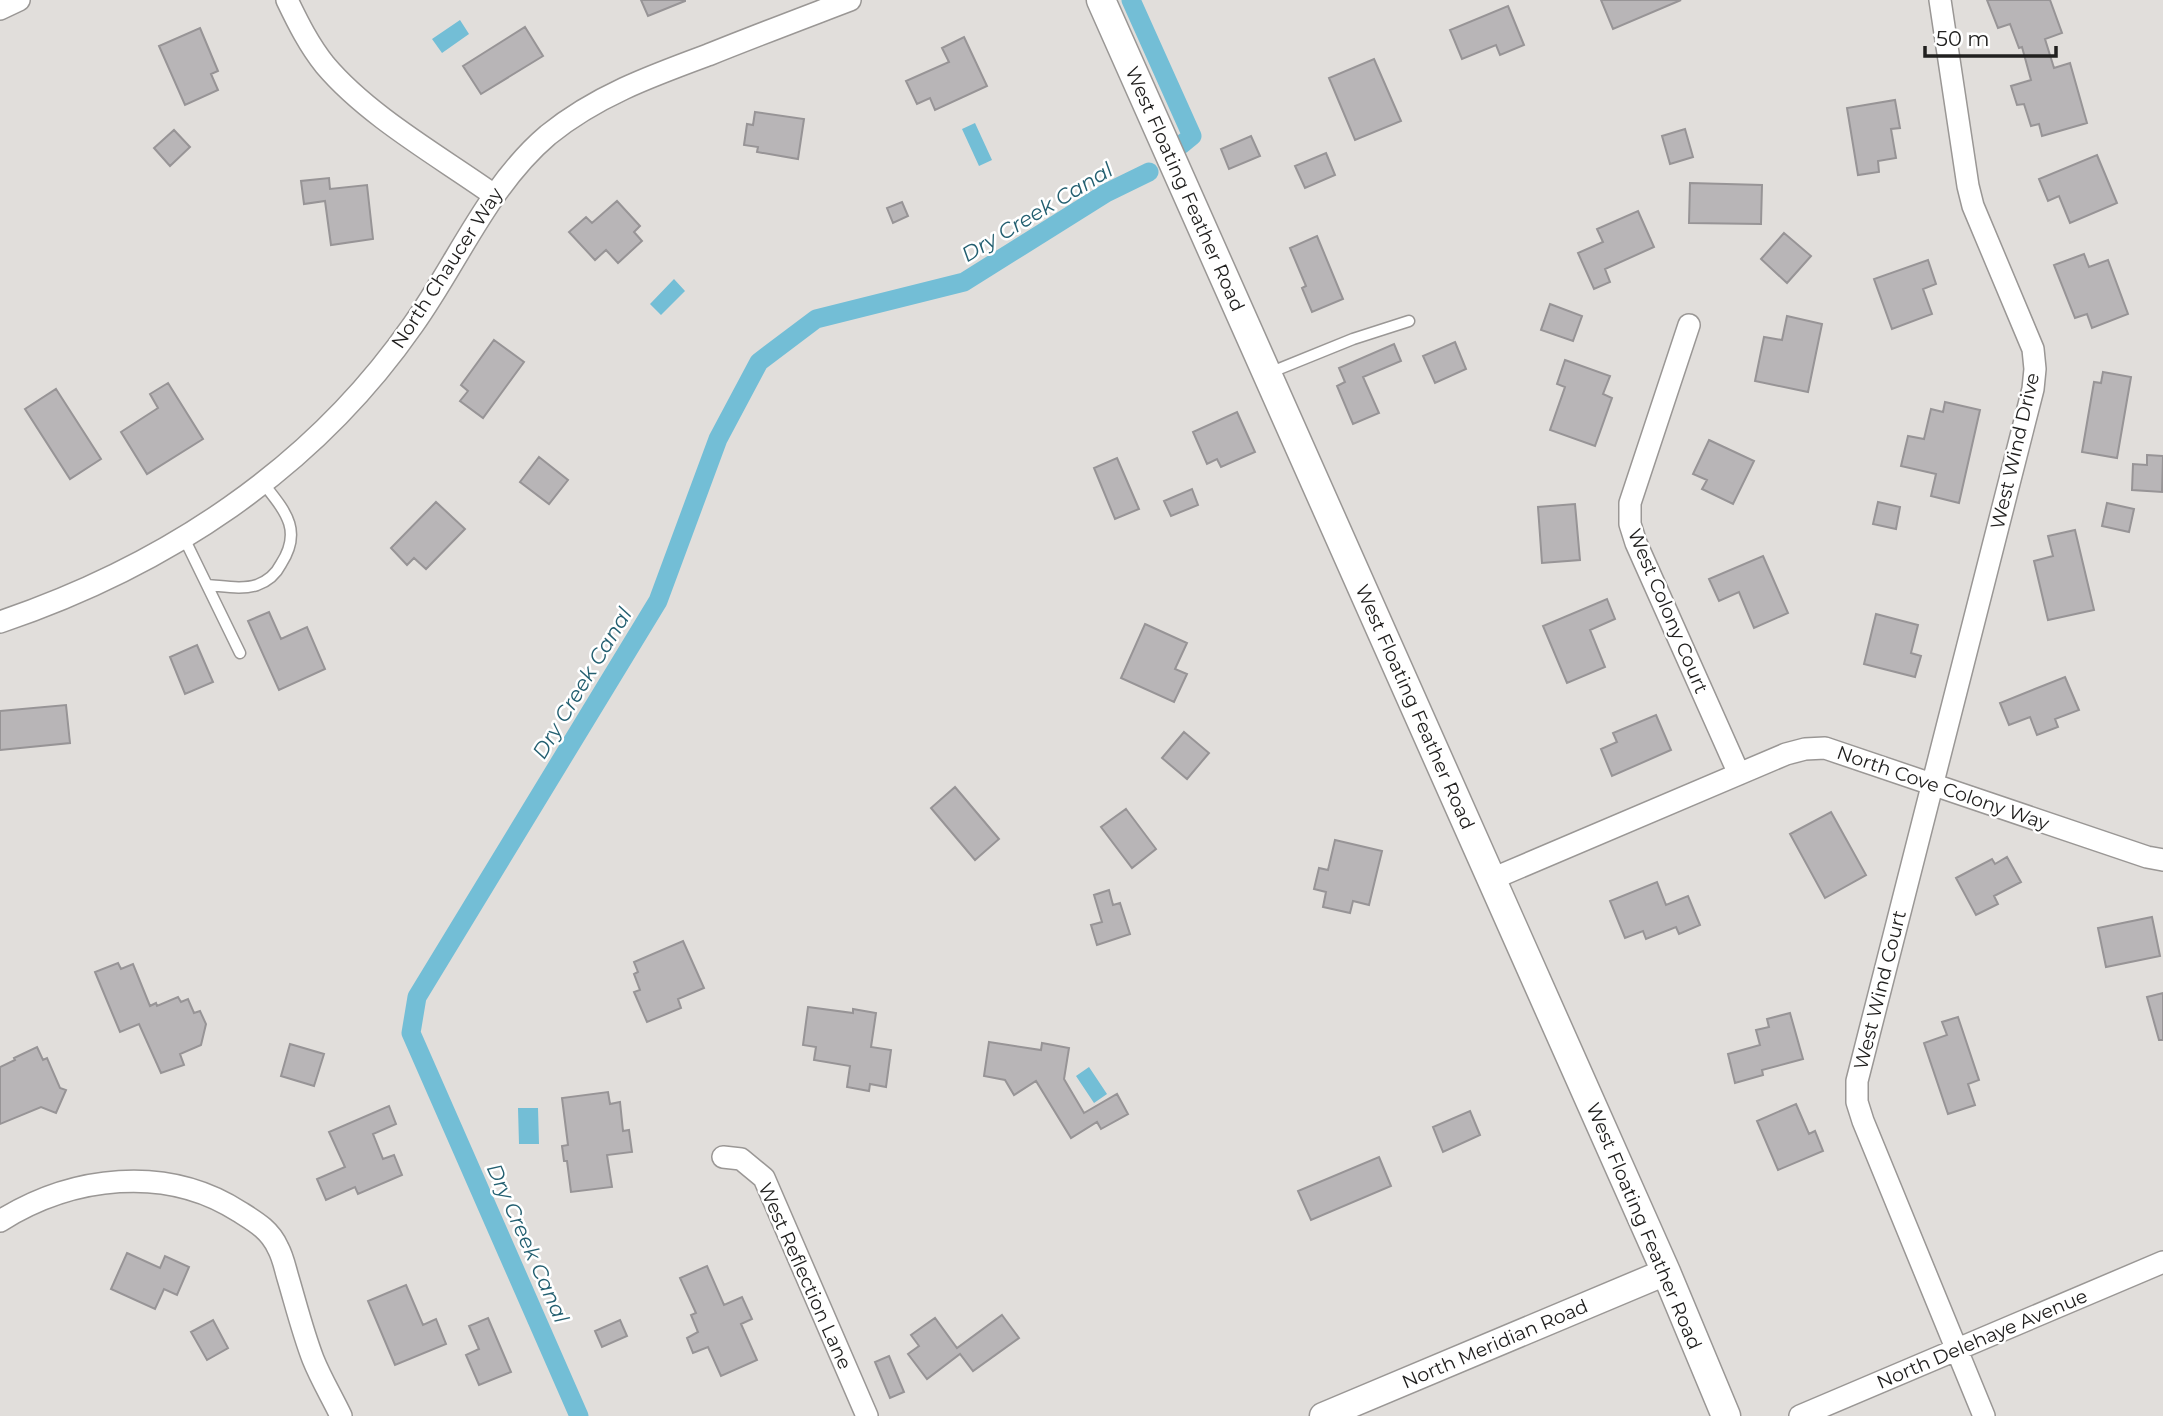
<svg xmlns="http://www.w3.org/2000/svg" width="2163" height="1416" font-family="Montserrat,sans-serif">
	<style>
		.water { fill: #73bed6 }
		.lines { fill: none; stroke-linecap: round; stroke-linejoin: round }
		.canal { stroke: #73bed6; stroke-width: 19 }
		.building { fill: #b8b5b7; stroke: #979496; stroke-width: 2 }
		.service-casing { stroke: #9a9795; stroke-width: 13 }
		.minor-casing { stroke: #9a9795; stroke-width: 24 }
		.tertiary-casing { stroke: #9a9795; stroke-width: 29 }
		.secondary-casing { stroke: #9a9795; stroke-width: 31 }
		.service { stroke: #fff; stroke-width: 10 }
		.minor { stroke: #fff; stroke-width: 21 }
		.tertiary { stroke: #fff; stroke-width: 26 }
		.secondary { stroke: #fff; stroke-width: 28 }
		.labels { text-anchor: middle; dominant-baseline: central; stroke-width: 5; stroke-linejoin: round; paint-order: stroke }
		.street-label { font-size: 19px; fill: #21201f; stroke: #fff }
		.water-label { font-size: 21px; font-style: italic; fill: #235f70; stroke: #fff }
	</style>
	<rect width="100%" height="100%" fill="#e1dedb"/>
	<!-- water -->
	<path class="water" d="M 460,20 L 469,34 L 442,53 L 432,39 Z
		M 975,123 L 992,160 L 979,166 L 962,129 Z
		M 674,279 L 685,291 L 661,315 L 650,304 Z
		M 1089,1067 L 1107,1094 L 1094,1103 L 1076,1076 Z
		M 518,1108 L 538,1108 L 539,1144 L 519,1144 Z"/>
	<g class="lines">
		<!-- canal -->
		<path class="canal" d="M 1131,0 L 1192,136 L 1181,145
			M 579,1416 L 411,1033 L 417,997 L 658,601 L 718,439 L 759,362 L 816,319 L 964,282 L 1106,193 L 1149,172"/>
	</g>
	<!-- building -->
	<path class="building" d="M 641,0 L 685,0 L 685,1 L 648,16 Z
		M 1601,0 L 1681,0 L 1613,29 Z
		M 1987,0 L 2050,0 L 2062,33 L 2045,39 L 2054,68 L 2070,63 L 2087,123 L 2042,136 L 2039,124 L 2031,126 L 2024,104 L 2017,105 L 2011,86 L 2031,80 L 2022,47 L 2019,48 L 2010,24 L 1998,28 Z
		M 1508,6 L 1524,45 L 1500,55 L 1496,45 L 1462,59 L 1450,30 Z
		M 525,27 L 543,56 L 481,94 L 463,66 Z
		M 200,28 L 218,71 L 211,74 L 218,90 L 185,105 L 159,46 Z
		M 964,37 L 987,86 L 935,110 L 930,98 L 917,104 L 906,81 L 949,62 L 942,48 Z
		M 1374,59 L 1401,121 L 1355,140 L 1329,78 Z
		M 1895,100 L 1900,128 L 1891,129 L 1896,158 L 1878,161 L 1879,172 L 1858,175 L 1847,108 Z
		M 755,112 L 804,119 L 798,159 L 757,152 L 758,147 L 744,145 L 747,124 L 753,125 Z
		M 1685,129 L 1693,157 L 1670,164 L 1662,136 Z
		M 174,130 L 190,147 L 170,166 L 154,148 Z
		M 1251,136 L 1260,156 L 1229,169 L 1221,149 Z
		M 1326,153 L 1335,175 L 1305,188 L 1295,166 Z
		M 2097,155 L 2117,203 L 2070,223 L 2059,196 L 2048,201 L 2039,179 Z
		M 329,178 L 330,189 L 367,185 L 373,239 L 331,245 L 325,201 L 304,204 L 301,181 Z
		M 1690,183 L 1762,185 L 1761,224 L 1689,223 Z
		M 617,201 L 640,226 L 634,232 L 642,241 L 618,263 L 606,250 L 595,260 L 569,232 L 586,217 L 592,223 Z
		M 902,202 L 908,216 L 893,223 L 887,208 Z
		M 1638,211 L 1654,247 L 1605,269 L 1610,282 L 1594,289 L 1578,253 L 1603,242 L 1597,229 Z
		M 1784,233 L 1811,256 L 1787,283 L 1761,259 Z
		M 1317,236 L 1343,299 L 1312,312 L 1302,288 L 1306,286 L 1290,248 Z
		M 2084,254 L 2089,267 L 2108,260 L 2128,314 L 2092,328 L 2087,314 L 2075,318 L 2054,265 Z
		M 1928,260 L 1936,284 L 1923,289 L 1932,314 L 1892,329 L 1874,279 Z
		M 1550,304 L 1582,316 L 1573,341 L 1541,330 Z
		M 1787,316 L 1822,324 L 1808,392 L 1755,381 L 1764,337 L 1782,340 Z
		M 494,340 L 524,362 L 483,418 L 460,401 L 468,391 L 461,385 Z
		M 1455,342 L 1466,369 L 1435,383 L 1423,356 Z
		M 1394,344 L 1401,361 L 1363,377 L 1379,413 L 1353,424 L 1337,386 L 1345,382 L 1339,368 Z
		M 1565,360 L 1610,376 L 1603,394 L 1612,398 L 1595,446 L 1550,430 L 1565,387 L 1557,384 Z
		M 2103,372 L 2131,377 L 2117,458 L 2082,452 L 2094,382 L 2101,383 Z
		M 168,383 L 203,439 L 147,474 L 121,432 L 158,408 L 150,394 Z
		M 56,389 L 101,459 L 70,479 L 25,409 Z
		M 1945,402 L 1980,410 L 1959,503 L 1931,496 L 1936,474 L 1901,466 L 1908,436 L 1924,439 L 1931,409 L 1943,412 Z
		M 1237,412 L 1255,452 L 1221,467 L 1217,459 L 1207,464 L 1193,432 Z
		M 1709,440 L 1754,461 L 1733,504 L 1702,489 L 1707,480 L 1693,474 Z
		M 2147,455 L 2163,456 L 2162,492 L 2132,490 L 2133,464 L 2147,465 Z
		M 539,457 L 568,480 L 549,504 L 520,482 Z
		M 1117,458 L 1139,509 L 1115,519 L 1094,468 Z
		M 1192,489 L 1198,505 L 1171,516 L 1164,501 Z
		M 436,502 L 465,529 L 426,569 L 414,558 L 407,565 L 391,548 Z
		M 1878,502 L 1900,507 L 1896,529 L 1873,524 Z
		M 2107,503 L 2134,509 L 2129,532 L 2102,526 Z
		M 1575,504 L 1580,560 L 1542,563 L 1538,507 Z
		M 2075,530 L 2094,610 L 2048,620 L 2034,561 L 2053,556 L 2048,536 Z
		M 1763,556 L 1788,613 L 1754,628 L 1739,592 L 1719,601 L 1709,579 Z
		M 1607,599 L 1615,619 L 1590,630 L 1605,667 L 1567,683 L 1543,626 Z
		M 269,612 L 281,639 L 307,627 L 325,669 L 279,690 L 248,621 Z
		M 1876,614 L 1918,625 L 1911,653 L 1921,656 L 1915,677 L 1864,664 Z
		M 1145,624 L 1187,643 L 1175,669 L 1187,674 L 1174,702 L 1121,678 Z
		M 197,645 L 213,682 L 185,694 L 170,657 Z
		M 2065,677 L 2079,710 L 2055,719 L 2058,727 L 2037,735 L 2030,717 L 2009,725 L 2000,703 Z
		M 66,705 L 70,743 L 0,750 L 0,711 Z
		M 1656,715 L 1671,750 L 1612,776 L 1601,749 L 1617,742 L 1613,733 Z
		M 1184,732 L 1209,753 L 1187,779 L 1162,758 Z
		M 955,787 L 999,839 L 975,860 L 931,808 Z
		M 1126,809 L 1156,849 L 1132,868 L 1101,827 Z
		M 1831,812 L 1866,875 L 1825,898 L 1790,834 Z
		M 1335,840 L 1382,851 L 1369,905 L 1353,901 L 1350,913 L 1323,907 L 1326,892 L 1314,889 L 1319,868 L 1328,870 Z
		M 2007,857 L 2021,882 L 1994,896 L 1998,904 L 1976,915 L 1956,878 L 1992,859 L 1995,864 Z
		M 1657,882 L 1666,905 L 1688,896 L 1700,925 L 1679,934 L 1676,927 L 1646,939 L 1643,931 L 1625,938 L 1610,901 Z
		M 1109,890 L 1113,905 L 1120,903 L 1130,934 L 1097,945 L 1091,925 L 1102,922 L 1094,895 Z
		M 2152,917 L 2160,956 L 2106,967 L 2098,928 Z
		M 683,941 L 704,988 L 678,999 L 681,1008 L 647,1022 L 634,992 L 640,990 L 634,974 L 638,972 L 634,962 Z
		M 118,963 L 121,969 L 133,964 L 150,1006 L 156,1003 L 157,1006 L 178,997 L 181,1002 L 188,999 L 194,1013 L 200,1011 L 206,1024 L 201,1045 L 180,1054 L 184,1065 L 161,1073 L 139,1024 L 120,1032 L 95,972 Z
		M 2163,993 L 2163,1040 L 2159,1040 L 2147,997 Z
		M 808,1007 L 853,1013 L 853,1009 L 876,1013 L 871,1047 L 891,1050 L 886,1087 L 870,1084 L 869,1091 L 847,1087 L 850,1066 L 814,1060 L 816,1047 L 803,1045 Z
		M 1790,1013 L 1803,1059 L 1762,1070 L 1763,1075 L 1735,1083 L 1728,1054 L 1760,1045 L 1756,1030 L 1769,1027 L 1767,1019 Z
		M 1958,1017 L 1979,1080 L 1968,1084 L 1975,1105 L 1948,1114 L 1924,1043 L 1947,1035 L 1942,1022 Z
		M 989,1042 L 1041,1050 L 1042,1043 L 1069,1048 L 1064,1079 L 1084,1113 L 1117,1094 L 1128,1114 L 1101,1129 L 1097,1122 L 1071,1138 L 1036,1081 L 1014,1095 L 1005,1080 L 984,1076 Z
		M 290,1044 L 324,1054 L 314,1086 L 281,1076 Z
		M 37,1047 L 43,1060 L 47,1058 L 60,1088 L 66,1090 L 56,1113 L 41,1107 L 0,1124 L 0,1067 L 15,1060 L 14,1058 Z
		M 608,1092 L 610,1104 L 620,1102 L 623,1131 L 629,1130 L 632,1152 L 607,1155 L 612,1187 L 571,1192 L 567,1161 L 564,1161 L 562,1146 L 568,1145 L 562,1098 Z
		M 1796,1104 L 1809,1134 L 1815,1131 L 1823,1151 L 1778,1170 L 1757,1121 Z
		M 389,1106 L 396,1124 L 373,1134 L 383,1159 L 394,1155 L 402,1175 L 358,1194 L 355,1187 L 326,1200 L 317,1179 L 345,1167 L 329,1132 Z
		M 1470,1111 L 1480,1135 L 1443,1152 L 1433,1127 Z
		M 1379,1157 L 1391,1186 L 1311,1220 L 1298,1191 Z
		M 127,1253 L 160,1268 L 165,1256 L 189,1267 L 177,1295 L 164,1289 L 155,1309 L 111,1289 Z
		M 707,1266 L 724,1305 L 742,1297 L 752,1319 L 741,1324 L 757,1360 L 721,1376 L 708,1347 L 693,1353 L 687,1338 L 698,1332 L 691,1315 L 696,1313 L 680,1278 Z
		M 406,1285 L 423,1325 L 436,1319 L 446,1344 L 395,1365 L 368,1301 Z
		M 1002,1315 L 1019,1338 L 973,1371 L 960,1354 L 927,1379 L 908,1354 L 919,1346 L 911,1335 L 935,1318 L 957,1348 Z
		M 488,1318 L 511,1372 L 479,1385 L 466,1355 L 479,1349 L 469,1326 Z
		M 213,1320 L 228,1348 L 207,1360 L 191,1332 Z
		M 620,1320 L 627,1336 L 602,1347 L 595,1331 Z
		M 889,1356 L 904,1392 L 890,1398 L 875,1362 Z"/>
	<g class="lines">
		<defs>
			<path id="service" d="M 1269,373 L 1353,339 L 1409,321
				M 184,538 L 240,653
				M 208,585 C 223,586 242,590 257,585 C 268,581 276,574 281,564 C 303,530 285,511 263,483"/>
			<path id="minor" d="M 287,0 C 298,23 309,45 325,65 C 368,116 439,156 494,195
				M 1940,0 L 1968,186 L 1973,206 L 2033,349 L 2035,369 L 2033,389 L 1857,1081 L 1857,1102 L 1863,1121 L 1984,1416
				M 0,9 L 19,0
				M 1689,325 L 1630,503 L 1630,524 L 1636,543 L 1739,774
				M 0,622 C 165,566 312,470 413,325 C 458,262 488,186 548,135 C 596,96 651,76 708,55 C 755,36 803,18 850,0
				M 1492,879 L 1786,754 L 1805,749 L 1825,748 L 2147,857 L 2163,860
				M 723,1157 L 741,1159 L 764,1178 L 867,1416
				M 0,1221 C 72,1176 166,1164 240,1212 C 256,1222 270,1230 278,1248 C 283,1257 285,1268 288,1278 C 296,1305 303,1333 313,1359 C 321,1379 332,1397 341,1416
				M 1800,1416 L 2163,1262"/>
			<path id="tertiary" d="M 1323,1416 L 1666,1272"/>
			<path id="secondary" d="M 1101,0 L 1666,1272 L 1726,1416"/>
		</defs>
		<!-- service casing -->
		<use href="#service" class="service-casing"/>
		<!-- minor casing -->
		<use href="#minor" class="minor-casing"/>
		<!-- tertiary casing -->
		<use href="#tertiary" class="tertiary-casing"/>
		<!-- secondary casing -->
		<use href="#secondary" class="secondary-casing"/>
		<!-- service -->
		<use href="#service" class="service"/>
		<!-- minor -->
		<use href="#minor" class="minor"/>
		<!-- tertiary -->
		<use href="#tertiary" class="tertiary"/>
		<!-- secondary -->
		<use href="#secondary" class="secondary"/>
	</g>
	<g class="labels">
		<!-- street labels -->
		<g class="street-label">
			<text transform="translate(1185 189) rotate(66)">West Floating Feather Road</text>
			<text transform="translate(447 268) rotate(-57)">North Chaucer Way</text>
			<text transform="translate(2015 451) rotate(-77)">West Wind Drive</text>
			<text transform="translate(1668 611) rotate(67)">West Colony Court</text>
			<text transform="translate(1415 707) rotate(66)">West Floating Feather Road</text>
			<text transform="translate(1943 788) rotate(19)">North Cove Colony Way</text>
			<text transform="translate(1880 990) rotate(-76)">West Wind Court</text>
			<text transform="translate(1644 1226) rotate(67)">West Floating Feather Road</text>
			<text transform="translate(805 1276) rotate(66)">West Reflection Lane</text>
			<text transform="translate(1982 1339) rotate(-23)">North Delehaye Avenue</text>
			<text transform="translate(1495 1344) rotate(-23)">North Meridian Road</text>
		</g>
		<!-- water labels -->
		<g class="water-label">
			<text transform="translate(1037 212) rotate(-31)">Dry Creek Canal</text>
			<text transform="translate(582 683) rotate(-59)">Dry Creek Canal</text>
			<text transform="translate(528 1243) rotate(66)">Dry Creek Canal</text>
		</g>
	</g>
	<!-- scale -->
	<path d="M1925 46v10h131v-10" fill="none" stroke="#21201f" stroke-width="3.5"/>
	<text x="1936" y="46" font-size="21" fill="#21201f" stroke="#ffffff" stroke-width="5" paint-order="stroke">50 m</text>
</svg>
